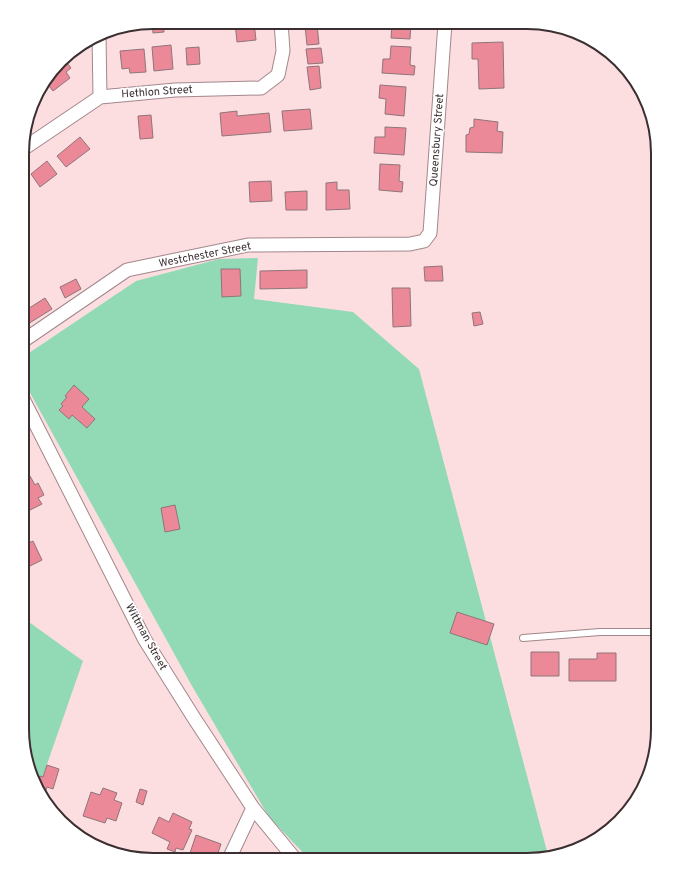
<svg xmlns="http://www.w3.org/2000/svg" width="680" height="882" font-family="Overpass,sans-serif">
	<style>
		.green { fill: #92dab5 }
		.building { fill: #eb8998; stroke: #8f7578 }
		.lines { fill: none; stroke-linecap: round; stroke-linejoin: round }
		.lane-casing { stroke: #a2878b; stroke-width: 8 }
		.street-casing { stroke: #a2878b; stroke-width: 15 }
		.lane { stroke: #fff; stroke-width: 6 }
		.street { stroke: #fff; stroke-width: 13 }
		.labels { text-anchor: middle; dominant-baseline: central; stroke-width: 3.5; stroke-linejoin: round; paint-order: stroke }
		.street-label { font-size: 11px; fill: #3b2f31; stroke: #fff }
		.rim { fill: none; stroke: #3b2f31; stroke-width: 2 }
	</style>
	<rect width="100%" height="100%" fill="#fcdee1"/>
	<!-- green -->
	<path class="green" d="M 258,258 L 254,299 L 353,312 L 419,369 L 548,855 L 527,860 L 309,859 L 269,817 L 192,686 L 23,380 L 23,357 L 136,281 L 219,259 Z
		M 22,617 L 83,661 L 38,790 L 36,787 L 22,729 Z"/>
	<!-- building -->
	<path class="building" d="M 152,22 L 163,22 L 164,32 L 153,33 Z
		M 235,22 L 254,22 L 256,40 L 237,42 Z
		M 392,23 L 411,23 L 410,39 L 391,38 Z
		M 317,24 L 319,44 L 307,45 L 305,26 Z
		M 503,42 L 504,88 L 479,89 L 478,59 L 472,59 L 472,43 Z
		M 171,45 L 173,69 L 154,71 L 152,47 Z
		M 391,46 L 411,47 L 410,65 L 415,66 L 414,75 L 382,73 L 383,59 L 390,59 Z
		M 199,47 L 200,64 L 187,65 L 186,48 Z
		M 321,48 L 323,63 L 308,64 L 306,49 Z
		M 144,49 L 146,72 L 130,73 L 129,68 L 122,69 L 120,51 Z
		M 64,59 L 71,68 L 66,72 L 70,78 L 53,91 L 45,81 Z
		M 319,66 L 321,88 L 310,90 L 307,67 Z
		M 380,85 L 406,87 L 404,116 L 385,114 L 386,99 L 379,98 Z
		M 310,109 L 312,129 L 284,131 L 282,111 Z
		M 237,111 L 237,116 L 269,113 L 271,132 L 222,136 L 220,113 Z
		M 151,115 L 153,138 L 140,139 L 138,116 Z
		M 474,119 L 498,122 L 497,131 L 503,132 L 502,153 L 466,152 L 466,135 L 469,134 L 470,128 L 474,127 Z
		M 385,127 L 406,128 L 404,155 L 374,153 L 375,137 L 385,137 Z
		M 80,137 L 90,149 L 66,167 L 57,156 Z
		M 47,161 L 57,174 L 40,187 L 31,174 Z
		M 380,164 L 400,165 L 399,181 L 403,182 L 402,192 L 379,190 Z
		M 271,181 L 272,201 L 250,202 L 249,182 Z
		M 337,182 L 337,190 L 349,190 L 350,209 L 326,210 L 326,183 Z
		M 307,191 L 307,210 L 286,210 L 285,192 Z
		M 442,266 L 443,281 L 425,281 L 424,267 Z
		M 221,269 L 240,269 L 241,296 L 222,297 Z
		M 307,270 L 307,288 L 260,289 L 260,271 Z
		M 76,279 L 81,289 L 65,298 L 60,287 Z
		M 392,288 L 410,288 L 411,326 L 393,327 Z
		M 45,298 L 52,309 L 23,327 L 23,312 Z
		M 480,312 L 483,324 L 474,326 L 472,313 Z
		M 74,385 L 89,399 L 82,407 L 95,419 L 87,428 L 72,415 L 69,419 L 59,410 L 63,406 L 61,404 L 67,397 L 65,396 Z
		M 30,476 L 35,485 L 38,483 L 44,495 L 38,498 L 42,504 L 22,514 L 22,480 Z
		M 175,505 L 180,529 L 165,532 L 161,508 Z
		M 33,541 L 42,560 L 26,568 L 22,560 L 22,546 Z
		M 457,612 L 494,624 L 487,645 L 450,633 Z
		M 531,652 L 559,652 L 559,676 L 531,676 Z
		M 597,653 L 616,653 L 616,681 L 569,681 L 569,659 L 597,659 Z
		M 47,765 L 59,769 L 53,789 L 47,787 L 45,793 L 39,791 L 36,787 L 40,776 L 43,777 Z
		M 103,788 L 117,793 L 114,800 L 122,803 L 116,821 L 107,818 L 105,823 L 83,816 L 91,792 L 100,795 Z
		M 140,789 L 147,791 L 143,805 L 136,802 Z
		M 173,813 L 192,822 L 189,829 L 192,830 L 183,850 L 176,848 L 175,852 L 167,849 L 170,842 L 152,833 L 159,817 L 169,822 Z
		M 196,835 L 221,844 L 216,859 L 209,859 L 190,853 Z"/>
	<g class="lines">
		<defs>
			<path id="lane" d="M 523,638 L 600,632 L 658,632"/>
			<path id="street" d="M 99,36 L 100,97
				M 23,149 L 100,97 L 175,90 L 261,88 L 278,75 L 283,51 L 281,22
				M 23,341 L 127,270 L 248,245 L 410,244 L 424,241 L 430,233 L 445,23
				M 23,399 L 145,640 L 194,718 L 253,808 L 295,859
				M 229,859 L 253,808"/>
		</defs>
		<!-- lane casing -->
		<use href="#lane" class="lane-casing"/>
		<!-- street casing -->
		<use href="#street" class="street-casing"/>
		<!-- lane -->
		<use href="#lane" class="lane"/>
		<!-- street -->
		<use href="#street" class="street"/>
	</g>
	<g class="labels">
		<!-- street labels -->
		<g class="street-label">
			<text transform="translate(157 92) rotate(-4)">Hethlon Street</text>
			<text transform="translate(437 140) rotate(-86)">Queensbury Street</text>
			<text transform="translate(205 255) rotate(-11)">Westchester Street</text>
			<text transform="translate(146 637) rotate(61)">Wittman Street</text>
		</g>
	</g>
	<!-- crop -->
	<path d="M0 0H680V882H0ZM153 29H527A124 124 0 0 1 651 153V729A124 124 0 0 1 527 853H153A124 124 0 0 1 29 729V153A124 124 0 0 1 153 29Z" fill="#fff" fill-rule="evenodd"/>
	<path class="rim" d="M153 29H527A124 124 0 0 1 651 153V729A124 124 0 0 1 527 853H153A124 124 0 0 1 29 729V153A124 124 0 0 1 153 29Z"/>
</svg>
